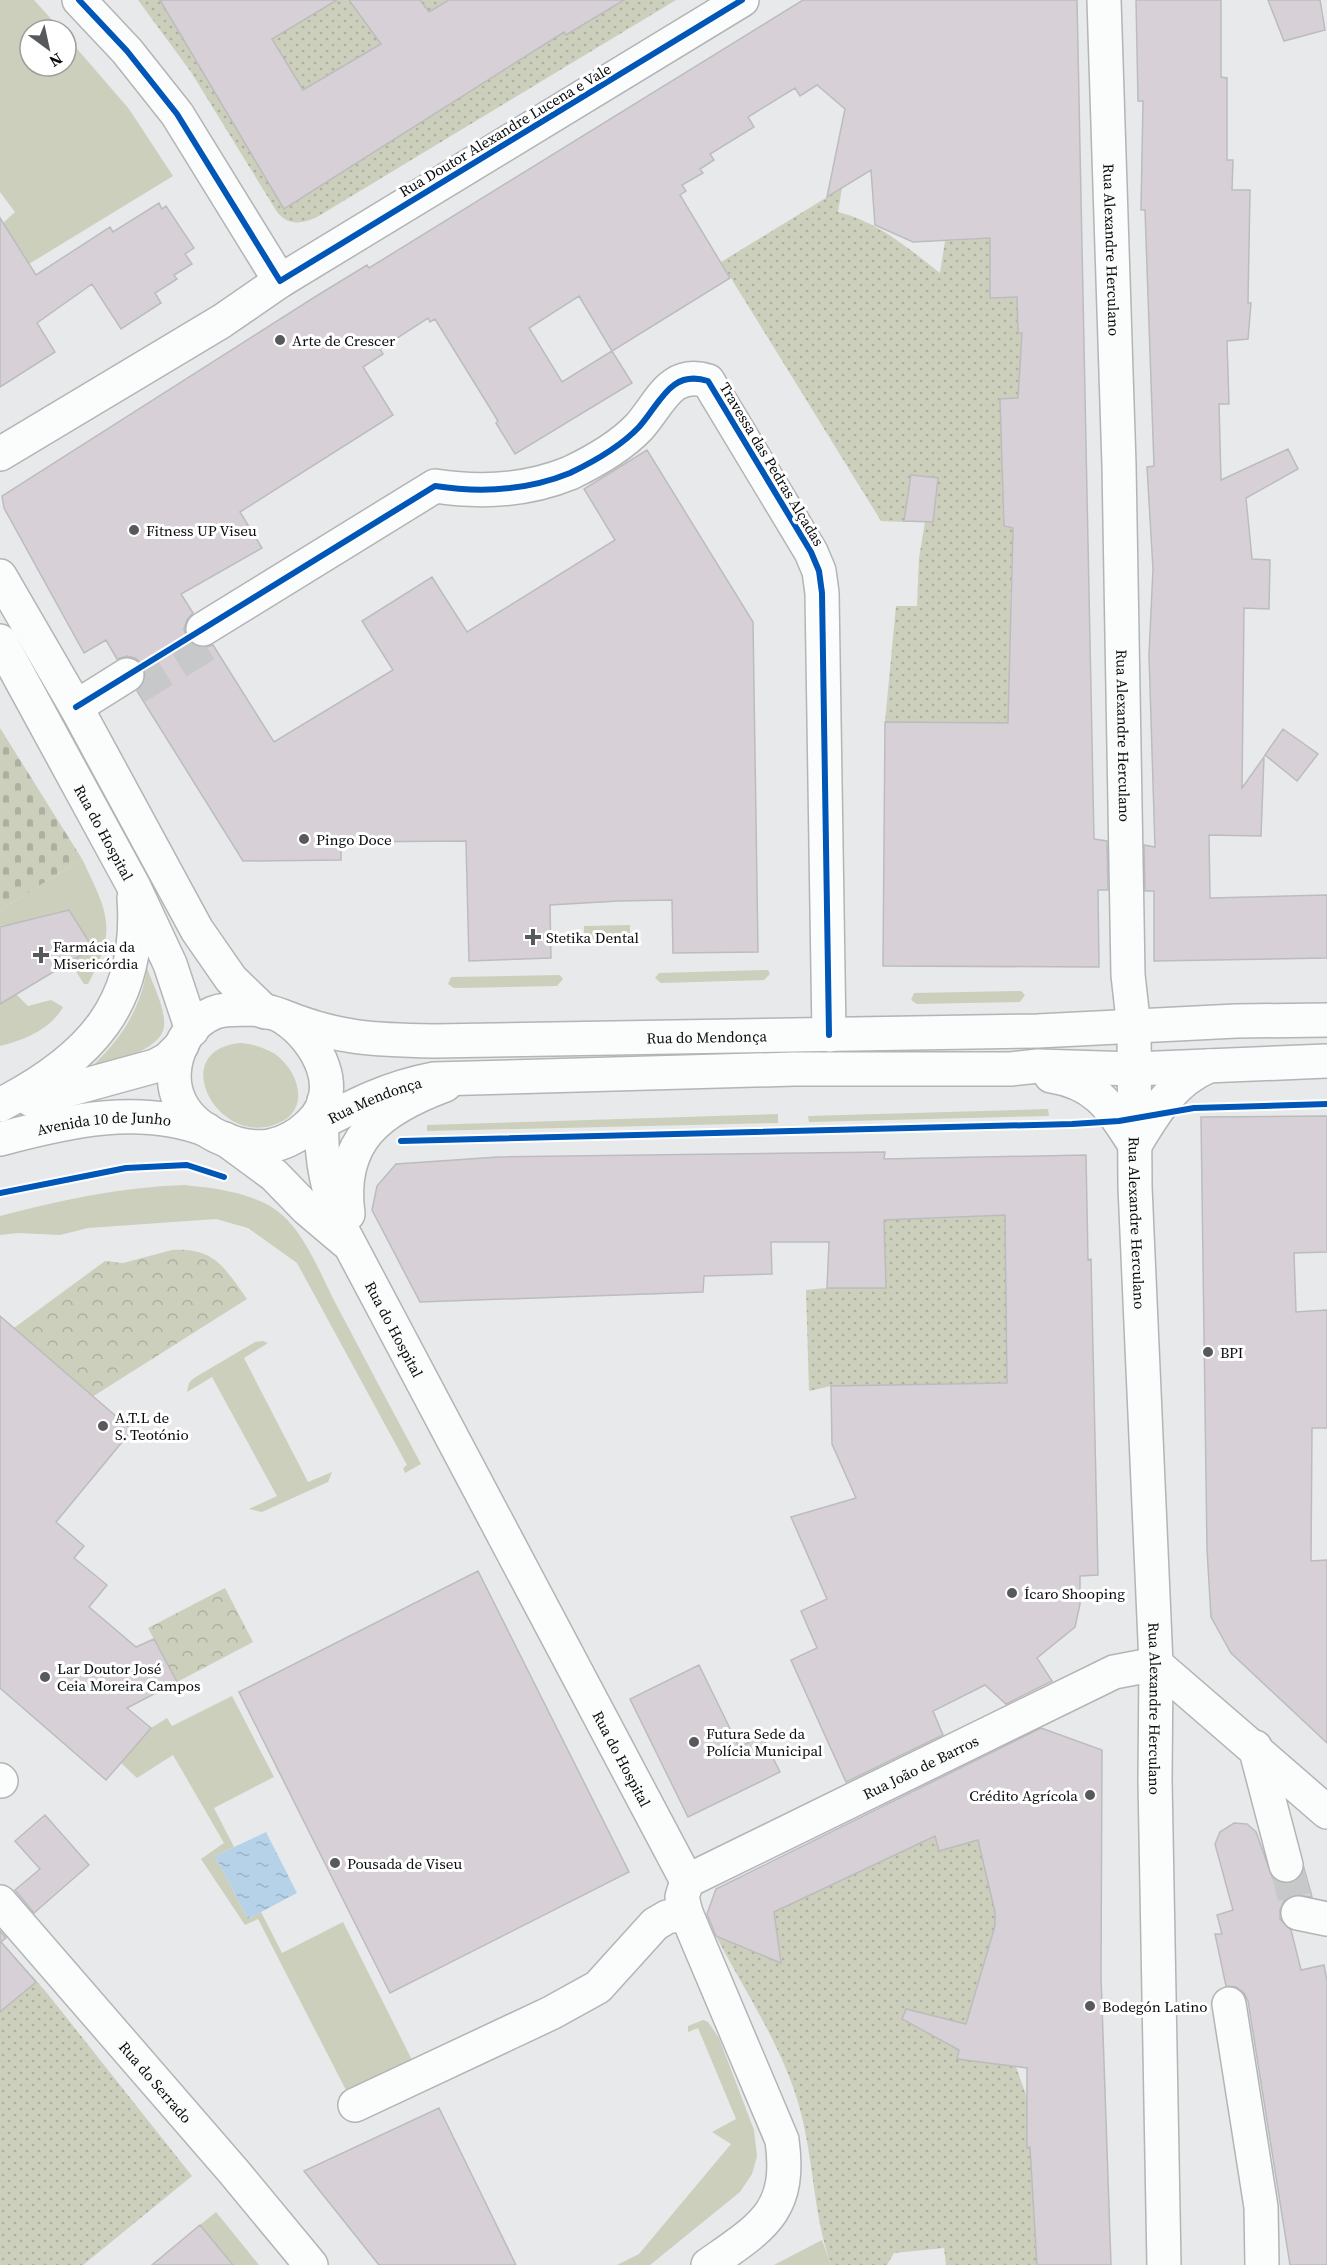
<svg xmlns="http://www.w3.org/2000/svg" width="1327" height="2265" font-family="'Source Serif 4',serif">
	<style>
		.grass { fill: #cbcfbb }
		.cemetery { fill: url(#cemetery-stones) }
		.park { fill: url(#park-crowns) }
		.garden { fill: url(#garden-dots) }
		.water { fill: url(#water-ripples) }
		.building { fill: #d7d1d7; stroke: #bcbcbd; stroke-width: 1.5; fill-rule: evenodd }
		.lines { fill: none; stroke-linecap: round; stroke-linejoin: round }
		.minor-tunnel { stroke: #c6c8ca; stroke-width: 33; stroke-dasharray: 33 16; stroke-linecap: butt }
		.minor-casing { stroke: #b2b4b6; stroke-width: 36 }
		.major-casing { stroke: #b2b4b6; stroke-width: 36 }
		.minor { stroke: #fbfcfc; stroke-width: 33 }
		.major { stroke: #fbfcfc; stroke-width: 33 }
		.cycleway-casing { stroke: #fff; stroke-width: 10 }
		.cycleway { stroke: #0057b8; stroke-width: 6 }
		.poi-dot { fill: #57595b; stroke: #fff; stroke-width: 2 }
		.labels { text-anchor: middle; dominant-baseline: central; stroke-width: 6; stroke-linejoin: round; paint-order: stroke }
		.street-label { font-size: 15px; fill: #0a0b0d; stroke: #fff }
		.poi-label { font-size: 15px; fill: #0a0b0d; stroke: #fff; text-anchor: start }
	</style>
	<defs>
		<pattern id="cemetery-stones" width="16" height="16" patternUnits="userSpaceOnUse" patternTransform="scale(1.5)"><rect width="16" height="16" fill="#cbcfbb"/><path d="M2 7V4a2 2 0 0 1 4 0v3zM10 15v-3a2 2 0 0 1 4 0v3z" fill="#adb0a0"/></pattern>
		<pattern id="park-crowns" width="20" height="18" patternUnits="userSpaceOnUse" patternTransform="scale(1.5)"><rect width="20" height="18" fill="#cbcfbb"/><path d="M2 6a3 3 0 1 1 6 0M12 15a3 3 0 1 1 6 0" fill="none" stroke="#adb0a0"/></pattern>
		<pattern id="garden-dots" width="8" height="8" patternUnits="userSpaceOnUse" patternTransform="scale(1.5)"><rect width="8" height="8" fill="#cbcfbb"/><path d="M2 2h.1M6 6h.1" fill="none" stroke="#adb0a0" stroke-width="1.8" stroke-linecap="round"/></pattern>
		<pattern id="water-ripples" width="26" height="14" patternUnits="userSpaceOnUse" patternTransform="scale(1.5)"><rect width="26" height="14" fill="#b5d2e8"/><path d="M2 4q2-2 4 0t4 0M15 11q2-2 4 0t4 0" fill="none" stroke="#9ab3c6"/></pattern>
	</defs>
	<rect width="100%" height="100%" fill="#e7e9eb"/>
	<!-- grass -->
	<path class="grass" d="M 0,0 L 34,0 L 61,30 L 30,30 L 30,66 L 66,66 L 66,36 L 129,109 L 173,176 L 29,264 L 3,223 L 15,212 L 0,192 Z
		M 82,859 C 108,913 118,929 88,984 L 84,984 L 70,962 L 92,948 L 70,910 L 29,920 L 18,948 L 4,925 L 0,926 L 0,910 Z
		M 630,925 L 630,943 L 584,944 L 584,926 Z
		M 147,968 C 153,985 166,1009 164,1027 C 161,1051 107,1064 88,1070 C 119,1042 141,1010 147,968 Z
		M 768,970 L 770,974 L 764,980 L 661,983 L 655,978 L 659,973 Z
		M 560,975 L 563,979 L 557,986 L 454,988 L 448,984 L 451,977 Z
		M 1021,991 L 1025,995 L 1020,1002 L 917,1004 L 911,1000 L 914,993 Z
		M 16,994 L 28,1006 L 51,1000 L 63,1007 C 50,1030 24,1040 0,1046 L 0,1004 Z
		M 241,1043 C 253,1044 265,1048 275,1054 C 301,1073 311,1113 274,1125 C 215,1145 167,1049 241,1043 Z
		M 1048,1109 L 1049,1116 L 809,1122 L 808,1116 Z
		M 778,1114 L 778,1123 L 427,1131 L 427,1125 Z
		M 184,1185 C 214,1188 250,1192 276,1210 C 305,1231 321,1276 337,1306 C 365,1359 393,1412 421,1464 L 405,1473 L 403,1468 L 407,1465 L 297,1263 L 248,1228 L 216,1219 L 88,1228 L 60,1235 L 18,1233 L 0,1235 L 0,1216 C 60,1200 122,1187 184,1185 Z
		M 263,1341 L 268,1343 L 244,1358 L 308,1482 L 332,1472 L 328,1482 L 262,1512 L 249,1509 L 277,1496 L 212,1377 L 187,1392 L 189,1383 L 194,1378 L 255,1342 Z
		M 232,1696 L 274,1777 L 214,1808 L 234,1847 L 215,1856 L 248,1919 L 261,1912 L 282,1953 L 343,1922 L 412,2060 L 347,2092 L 258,1919 L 245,1925 L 201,1859 L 224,1843 L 173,1755 L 137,1778 L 121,1763 L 151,1728 L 167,1718 L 172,1726 Z
		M 703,2020 L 708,2022 L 719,2038 L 754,2130 L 757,2156 L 752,2174 L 740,2192 L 650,2265 L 617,2265 L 639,2254 L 731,2144 L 712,2132 L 736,2119 L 698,2028 L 688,2032 L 688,2026 Z
		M 216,2212 L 259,2265 L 233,2265 L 200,2225 Z
		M 822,2240 L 831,2265 L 774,2265 Z"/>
	<!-- cemetery -->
	<path class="cemetery" d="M 0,728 L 82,859 L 0,910 Z"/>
	<!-- park -->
	<path class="park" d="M 172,1250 C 215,1248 224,1267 247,1299 L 92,1397 L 14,1328 L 105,1261 L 123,1263 Z
		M 225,1588 L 253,1642 L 177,1682 L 148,1628 Z"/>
	<!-- garden -->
	<path class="garden" d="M 138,0 L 676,0 L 317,217 C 302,224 288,226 277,212 L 191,72 Z
		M 842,188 L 838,212 C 878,222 908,248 940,273 L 945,241 L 990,238 L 990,298 L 1017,297 L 1018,333 L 1027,334 L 1020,365 L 1018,398 L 1000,399 L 1004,526 L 1013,528 L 1010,607 L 1016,608 C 1010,649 1009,687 1013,728 L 966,723 L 885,722 L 896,606 L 917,606 L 919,558 L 925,522 L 933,522 L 938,478 L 911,475 L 904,522 L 881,521 L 721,262 Z
		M 884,1197 L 921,1219 L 1005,1215 L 1007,1383 L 831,1386 L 809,1391 L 806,1290 L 827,1288 L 885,1241 Z
		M 1015,1788 L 995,1926 L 957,2058 L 1016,2067 L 1027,2097 L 1027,2147 L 1030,2147 L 1037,2265 L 946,2265 L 944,2248 L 894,2253 L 887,2265 L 831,2265 C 812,2211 814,2153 797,2099 C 780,2043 743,1988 716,1936 L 781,1963 L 774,1912 L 935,1836 L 939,1851 L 978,1840 Z
		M 0,1940 L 47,1993 L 192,2176 L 83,2265 L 0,2265 Z"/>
	<!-- water -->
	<path class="water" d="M 266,1832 L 297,1893 L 248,1919 L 215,1856 Z"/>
	<!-- building -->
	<path class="building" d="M 160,0 L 337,0 L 272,39 L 303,90 L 381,44 L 349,0 L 420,0 L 429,12 L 449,0 L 624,0 L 566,35 L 564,32 L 284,209 Z
		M 803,0 L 1077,0 L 1094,839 L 1107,841 L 1108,890 L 1098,890 L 1099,967 L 883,966 L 885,722 L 1008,723 L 1013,528 L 1004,526 L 1000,399 L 1018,398 L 1022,333 L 1018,333 L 1017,297 L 990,298 L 990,238 L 913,242 L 875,225 L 871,170 L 827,197 L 845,109 L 817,85 L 800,96 L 795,88 L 748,117 L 754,127 L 710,154 L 714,160 L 700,169 L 703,173 L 682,185 L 686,191 L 680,195 L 730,278 L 612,351 L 632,383 L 515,454 L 496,423 L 498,421 L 435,319 L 430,322 L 428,318 L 380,349 L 383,354 L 363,367 L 393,415 L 240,512 L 262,548 L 181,594 L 193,613 L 187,620 L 184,629 L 187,639 L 195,646 L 203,648 L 213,645 L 274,742 L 393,670 L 362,621 L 432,577 L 467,632 L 615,540 L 584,489 L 647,450 L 753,622 L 758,952 L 673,953 L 672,900 L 618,901 L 550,905 L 551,958 L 469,961 L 466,841 L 341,842 L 341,860 L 243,861 L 137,691 L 143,684 L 146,675 L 143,665 L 135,658 L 127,656 L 117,659 L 106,640 L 84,653 L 4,508 L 2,496 L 318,295 L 367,265 L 369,268 ZM 579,296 L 612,351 L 562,382 L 529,328 Z
		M 1136,0 L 1221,0 L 1221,77 L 1227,78 L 1227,160 L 1233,160 L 1232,190 L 1250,190 L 1248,303 L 1251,303 L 1248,339 L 1227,341 L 1229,404 L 1219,404 L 1221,480 L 1288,449 L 1298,469 L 1246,498 L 1252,559 L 1270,560 L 1269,609 L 1244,608 L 1242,788 L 1264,757 L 1261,836 L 1209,835 L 1210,898 L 1327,895 L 1327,958 L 1154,961 L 1154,891 L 1145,891 L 1144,845 L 1155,847 L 1149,655 L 1153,569 L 1147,467 L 1154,466 L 1145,210 L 1141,210 L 1143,101 L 1138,101 Z
		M 1268,0 L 1320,0 L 1325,30 L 1284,41 Z
		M 159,203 L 162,209 L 166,206 L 194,248 L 185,254 L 192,264 L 174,275 L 177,279 L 155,293 L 161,303 L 121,329 L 92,284 L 37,323 L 55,352 L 0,387 L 0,218 L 36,275 L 110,227 L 113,232 Z
		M 911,475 L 938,478 L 933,522 L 904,521 Z
		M 1283,729 L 1318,754 L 1297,781 L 1265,755 Z
		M 69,910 L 93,948 L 0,1004 L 0,927 Z
		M 1327,1116 L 1327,1252 L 1294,1253 L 1296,1312 L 1327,1310 L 1327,1428 L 1312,1428 L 1311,1561 L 1327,1560 L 1327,1743 L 1231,1653 L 1211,1617 L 1207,1549 L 1201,1117 Z
		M 885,1152 L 884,1159 L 1086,1155 L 1088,1260 L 1091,1259 L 1098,1575 L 1080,1576 L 1080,1604 L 1075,1627 L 1037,1658 L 1052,1681 L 1006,1704 L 985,1685 L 933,1711 L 943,1735 L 846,1782 L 791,1660 L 817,1648 L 801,1611 L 827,1599 L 791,1517 L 856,1498 L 832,1444 L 831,1386 L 1007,1383 L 1005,1215 L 884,1220 L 886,1288 L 827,1288 L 829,1242 L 771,1242 L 772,1274 L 704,1276 L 703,1292 L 420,1302 L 372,1210 L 377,1186 L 396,1164 L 498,1157 Z
		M 0,1316 L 132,1430 L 56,1522 L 84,1546 L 74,1558 L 107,1585 L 89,1607 L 136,1647 L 154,1639 L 177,1682 L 127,1708 L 151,1728 L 106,1780 L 0,1688 Z
		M 478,1571 L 629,1872 L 390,1993 L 239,1692 Z
		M 699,1665 L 739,1747 L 762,1736 L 780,1772 L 688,1817 L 630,1699 Z
		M 1041,1728 L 1102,1750 L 1101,1976 L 1111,2265 L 1037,2265 L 1030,2147 L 1027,2148 L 1027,2068 L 957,2059 L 959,2050 L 902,2019 L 906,2009 L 966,2024 L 995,1926 L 995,1912 L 978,1840 L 939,1851 L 935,1836 L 774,1912 L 781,1963 L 716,1936 L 707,1914 L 716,1889 Z
		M 45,1815 L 89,1865 L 34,1913 L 15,1890 L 40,1869 L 15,1841 Z
		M 1234,1823 L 1247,1824 L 1256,1832 L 1273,1879 L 1282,1883 L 1291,1883 L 1300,1878 L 1304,1868 L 1312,1897 L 1292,1895 L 1284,1901 L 1280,1910 L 1280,1919 L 1291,1930 L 1301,1970 L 1324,1965 L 1327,1981 L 1327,2265 L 1290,2265 L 1248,2001 L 1244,1993 L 1236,1987 L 1226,1986 L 1215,1934 L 1222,1934 L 1217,1915 L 1233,1910 L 1215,1844 L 1220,1832 Z
		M 0,1931 L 6,1938 L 1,1942 L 36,1982 L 0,2012 Z
		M 439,2108 L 516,2265 L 379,2265 L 304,2171 Z
		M 200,2225 L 233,2265 L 152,2265 Z"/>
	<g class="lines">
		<!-- minor-tunnel -->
		<path class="minor-tunnel" d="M 136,688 L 211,642
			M 1286,1865 L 1298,1913"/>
		<defs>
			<g id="minor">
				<path d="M 79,0 L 127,51 L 177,114 L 280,281"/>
				<path id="s1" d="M 1104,0 L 1119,465 L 1128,975 L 1134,1028"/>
				<path d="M 0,454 L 222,321 L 280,281 L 742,0"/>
				<path d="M 203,629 L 435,486 C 481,493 526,491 570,473 C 593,462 621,446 639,427 C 660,404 670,369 708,381 L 811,552 L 819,571 L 822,593 L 829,1035"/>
				<path d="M 76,707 L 127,675"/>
				<path id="s2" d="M 324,1101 C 317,1145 326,1184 340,1226 L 687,1881 L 682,1897 L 686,1913 L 782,2140 C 792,2212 762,2227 708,2265"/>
				<path d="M 225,1139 L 274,1175 L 307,1209 L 346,1242"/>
				<path d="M 348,1214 C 338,1140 380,1109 445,1085"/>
				<path d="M 1255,1747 L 1286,1865"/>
				<path d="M 0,1780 L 1,1781"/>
				<path id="s3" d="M 687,1881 L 1114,1672 L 1156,1664"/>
				<path id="s4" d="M 0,1902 L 234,2172 L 311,2265"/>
				<path d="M 1298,1913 L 1327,1919"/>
				<path d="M 1229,2004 L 1261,2207 L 1262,2265"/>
				<path d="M 355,2105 L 551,2013 L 598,1987 L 655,1924 L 667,1917 L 686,1913"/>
			</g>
			<g id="major">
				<path d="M 0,576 L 76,707 L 197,930 L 231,979 L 265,1012"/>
				<path id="s5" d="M 0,641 L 134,887 L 170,964 L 192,1030"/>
				<path d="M 254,1009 C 263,1011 276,1012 284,1018 C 318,1040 346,1092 309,1125 C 298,1136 285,1143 270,1146 C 238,1151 194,1131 180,1102 C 165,1071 181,1027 213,1013 C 225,1008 241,1010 254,1009 Z"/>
				<path id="s6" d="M 282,1016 C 338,1039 375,1040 434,1041 L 1038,1031 L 1236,1021 L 1327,1020"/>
				<path id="s7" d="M 1134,1028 L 1135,1187 L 1156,1664 L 1155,1780 L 1164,2265"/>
				<path d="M 1051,1076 C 1097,1083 1111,1108 1135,1145"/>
				<path d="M 31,1100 L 155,1066 L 168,1059 L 182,1045"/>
				<path d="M 0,1105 C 89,1059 142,1004 134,898"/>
				<path id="s8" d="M 0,1139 C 67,1121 140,1104 207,1130"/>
				<path id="s9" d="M 286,1141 C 338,1115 376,1090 434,1079 L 794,1069 L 1011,1069 L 1038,1066 L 1134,1069 L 1327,1061"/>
				<path d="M 1135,1145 C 1154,1113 1173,1081 1209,1066"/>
				<path d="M 1156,1664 L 1327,1812"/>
			</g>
		</defs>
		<!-- minor casing -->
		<use href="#minor" class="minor-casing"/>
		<!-- major casing -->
		<use href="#major" class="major-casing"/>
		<!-- minor -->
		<use href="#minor" class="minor"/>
		<!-- major -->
		<use href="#major" class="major"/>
		<defs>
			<path id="cycleway" d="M 79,0 L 127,51 L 177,114 L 280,281 L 742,0
				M 76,707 L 435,486 C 481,493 526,491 570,473 C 593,462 621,446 639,427 C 660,404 670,369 708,381 L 811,552 L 819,571 L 822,593 L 829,1035
				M 401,1141 L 1072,1124 L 1119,1121 L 1194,1108 L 1327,1104
				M 0,1193 L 126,1168 L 187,1165 L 224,1177"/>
		</defs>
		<!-- cycleway casing -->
		<use href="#cycleway" class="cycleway-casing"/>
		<!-- cycleway -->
		<use href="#cycleway" class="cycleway"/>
	</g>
	<!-- markers -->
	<g class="poi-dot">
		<circle cx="280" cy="340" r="6"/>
		<circle cx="134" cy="530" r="6"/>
		<circle cx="304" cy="839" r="6"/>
		<path d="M530 928h6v6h6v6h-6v6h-6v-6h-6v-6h6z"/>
		<path d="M38 946h6v6h6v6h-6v6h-6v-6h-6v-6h6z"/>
		<circle cx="1208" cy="1352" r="6"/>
		<circle cx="103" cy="1426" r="6"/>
		<circle cx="1012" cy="1593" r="6"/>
		<circle cx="45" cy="1677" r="6"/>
		<circle cx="694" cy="1742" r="6"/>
		<circle cx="1090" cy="1795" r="6"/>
		<circle cx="335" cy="1863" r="6"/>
		<circle cx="1090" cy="2006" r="6"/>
	</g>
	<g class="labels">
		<!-- street labels -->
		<g class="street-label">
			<text transform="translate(505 130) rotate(-31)">Rua Doutor Alexandre Lucena e Vale</text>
			<text stroke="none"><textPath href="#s1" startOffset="250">Rua Alexandre Herculano</textPath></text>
			<text transform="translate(772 464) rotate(59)">Travessa das Pedras Alçadas</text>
			<text stroke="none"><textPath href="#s1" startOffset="736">Rua Alexandre Herculano</textPath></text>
			<text stroke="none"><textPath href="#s5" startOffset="218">Rua do Hospital</textPath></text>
			<text stroke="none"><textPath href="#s6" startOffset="428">Rua do Mendonça</textPath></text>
			<text stroke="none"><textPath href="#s9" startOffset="98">Rua Mendonça</textPath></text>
			<text stroke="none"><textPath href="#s8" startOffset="106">Avenida 10 de Junho</textPath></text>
			<text stroke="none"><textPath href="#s7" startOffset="195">Rua Alexandre Herculano</textPath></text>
			<text stroke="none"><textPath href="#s2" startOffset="244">Rua do Hospital</textPath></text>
			<text stroke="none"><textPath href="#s7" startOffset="681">Rua Alexandre Herculano</textPath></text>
			<text stroke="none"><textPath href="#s2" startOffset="730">Rua do Hospital</textPath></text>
			<text stroke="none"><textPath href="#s3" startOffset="260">Rua João de Barros</textPath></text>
			<text stroke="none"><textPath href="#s4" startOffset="238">Rua do Serrado</textPath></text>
		</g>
		<!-- poi labels -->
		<g class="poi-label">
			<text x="292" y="340">Arte de Crescer</text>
			<text x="146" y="530">Fitness UP Viseu</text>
			<text x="316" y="839">Pingo Doce</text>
			<text x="546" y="937">Stetika Dental</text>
			<text x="53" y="946">Farmácia da<tspan x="53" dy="17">Misericórdia</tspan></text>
			<text x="1220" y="1352">BPI</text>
			<text x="115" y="1417">A.T.L de<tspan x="115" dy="17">S. Teotónio</tspan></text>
			<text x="1024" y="1593">Ícaro Shooping</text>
			<text x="57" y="1668">Lar Doutor José<tspan x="57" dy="17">Ceia Moreira Campos</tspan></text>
			<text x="706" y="1733">Futura Sede da<tspan x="706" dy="17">Polícia Municipal</tspan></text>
			<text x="1078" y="1795" text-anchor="end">Crédito Agrícola</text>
			<text x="347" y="1863">Pousada de Viseu</text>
			<text x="1102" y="2006">Bodegón Latino</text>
		</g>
	</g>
	<!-- north arrow -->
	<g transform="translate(48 48) rotate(147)"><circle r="28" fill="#ffffff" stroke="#9d9d9e" stroke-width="1.5"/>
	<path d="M0-4.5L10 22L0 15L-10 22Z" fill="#57595b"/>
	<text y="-9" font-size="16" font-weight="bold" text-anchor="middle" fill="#0a0b0d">N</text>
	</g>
</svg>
